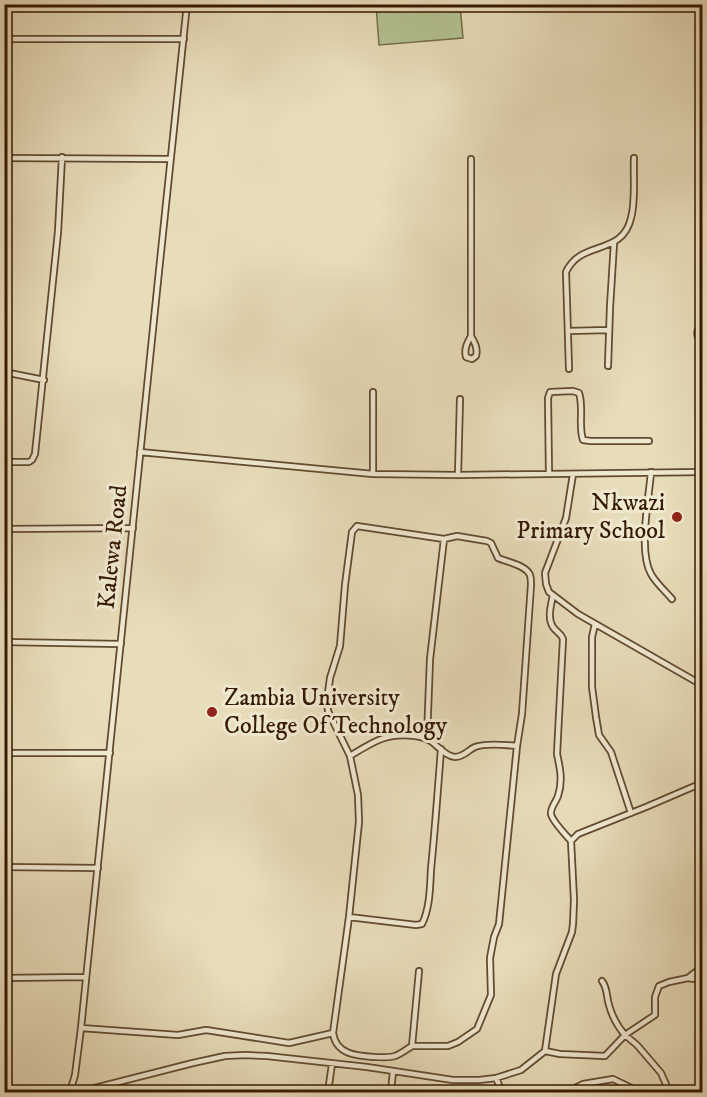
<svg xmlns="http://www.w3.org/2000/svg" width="707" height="1097" font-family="'IM FELL DW Pica',serif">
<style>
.grass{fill:#b4c291;stroke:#756e4a;stroke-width:1.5}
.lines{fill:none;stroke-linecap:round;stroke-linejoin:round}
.street-casing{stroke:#624a30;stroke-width:8}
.street{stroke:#f0e9d2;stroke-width:4.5}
.poi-dot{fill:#8f2418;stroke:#f0e9d2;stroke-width:2}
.labels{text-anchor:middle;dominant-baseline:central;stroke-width:6;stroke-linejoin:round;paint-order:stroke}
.poi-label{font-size:24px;fill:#361902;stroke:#f0e9d2;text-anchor:end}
.street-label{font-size:24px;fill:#361902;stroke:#f0e9d2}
</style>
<rect width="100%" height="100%" fill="#e8ddba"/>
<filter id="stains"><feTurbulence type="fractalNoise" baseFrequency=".00333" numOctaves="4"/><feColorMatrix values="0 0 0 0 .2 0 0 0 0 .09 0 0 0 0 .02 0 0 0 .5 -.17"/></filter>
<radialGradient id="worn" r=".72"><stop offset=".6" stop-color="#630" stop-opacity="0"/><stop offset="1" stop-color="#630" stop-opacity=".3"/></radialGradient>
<path class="grass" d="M376,5H460L463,38L379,45Z"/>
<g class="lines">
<g class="street-casing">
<path id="street" d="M4,15L5,4
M4,39H184
M4,158L170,159
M471,159V336C475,343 478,349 476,356L472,359L466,357C464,349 467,343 471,336
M701,159L702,322C699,327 696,331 698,337L702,339
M568,331L609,330
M608,366L610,307L614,243
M569,369L566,272C581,239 622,257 631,218C636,201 633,176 634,158
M4,372L44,380
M373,392V474
M140,452L373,474L458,475L702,472
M4,462H29L32,460L35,454L58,232L62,157
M651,472C649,498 638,551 651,574C656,583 665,591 672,599
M549,474L548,398L550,392L573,391L579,393C584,408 578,425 583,440L591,441H649
M573,474L566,518L545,573L546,584L549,592L578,614L702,685
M458,475L460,399
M4,529L133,528
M553,595C551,605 547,618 553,627C557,633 560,632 563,639L557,754C560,768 563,781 558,796C556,802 550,808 551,814C552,821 566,835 571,841
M595,624L592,637V687L596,717L599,735L611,752L631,813
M4,642L121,644
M427,738L430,659L444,539
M4,753H110
M4,867L98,868
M349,917L416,925L422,924C430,908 430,887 431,869C435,829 438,789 441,749
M4,978L86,977
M688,978L702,967
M602,981C608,989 606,996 609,1005C612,1016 618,1027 625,1035L655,1015V997L659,986L669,982L688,978L702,980
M81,1028L178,1035L206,1030L289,1043L333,1033L349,917L359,822L358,795L350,756L328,711L327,701L330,678L340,646L345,585L352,532L357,526L444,539L457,536L487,541L491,543L498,558C507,562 526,565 530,575C531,578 531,582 531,585L522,714L517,746C507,745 485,743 475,747C468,750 464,757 455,757C445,756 439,747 432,742C426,738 422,737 415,736C387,732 373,742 350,756
M333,1033C336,1055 358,1056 375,1057C382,1057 389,1058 395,1056C401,1054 407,1049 412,1046L419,971
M412,1046H448L458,1042L477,1029L491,995L490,958L494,937L499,924L517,746
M545,1051L560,1054L605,1056L625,1035L637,1045L661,1073L668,1089L676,1092
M496,1078L502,1092
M70,1092L75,1075L81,1028L157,290L187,4
M79,1092L193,1063L225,1056L245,1055L267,1056L367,1067L453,1080H479L496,1078L521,1070L545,1051L556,974L572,932L573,924L574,900L571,841L578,834L646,807L702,783
M328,1092L332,1064
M391,1092L393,1071
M566,1092L583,1084L613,1079L640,1092"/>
</g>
<use href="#street" class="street"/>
</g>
<g class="poi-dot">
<circle cx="677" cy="517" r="6"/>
<circle cx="212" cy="712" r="6"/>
</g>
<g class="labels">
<g class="poi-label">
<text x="665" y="503">Nkwazi<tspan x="665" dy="28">Primary School</tspan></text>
<text x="224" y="698" text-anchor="start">Zambia University<tspan x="224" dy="28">College Of Technology</tspan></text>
</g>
<g class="street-label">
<text transform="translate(113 547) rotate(-84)">Kalewa Road</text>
</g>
</g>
<rect width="707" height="1097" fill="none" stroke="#e8ddba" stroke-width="24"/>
<rect x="6" y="6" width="695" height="1085" fill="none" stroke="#361902" stroke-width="3"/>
<rect x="12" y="12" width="683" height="1073" fill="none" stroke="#361902" stroke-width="1.5"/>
<rect width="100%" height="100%" filter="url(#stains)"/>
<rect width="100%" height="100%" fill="url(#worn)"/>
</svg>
